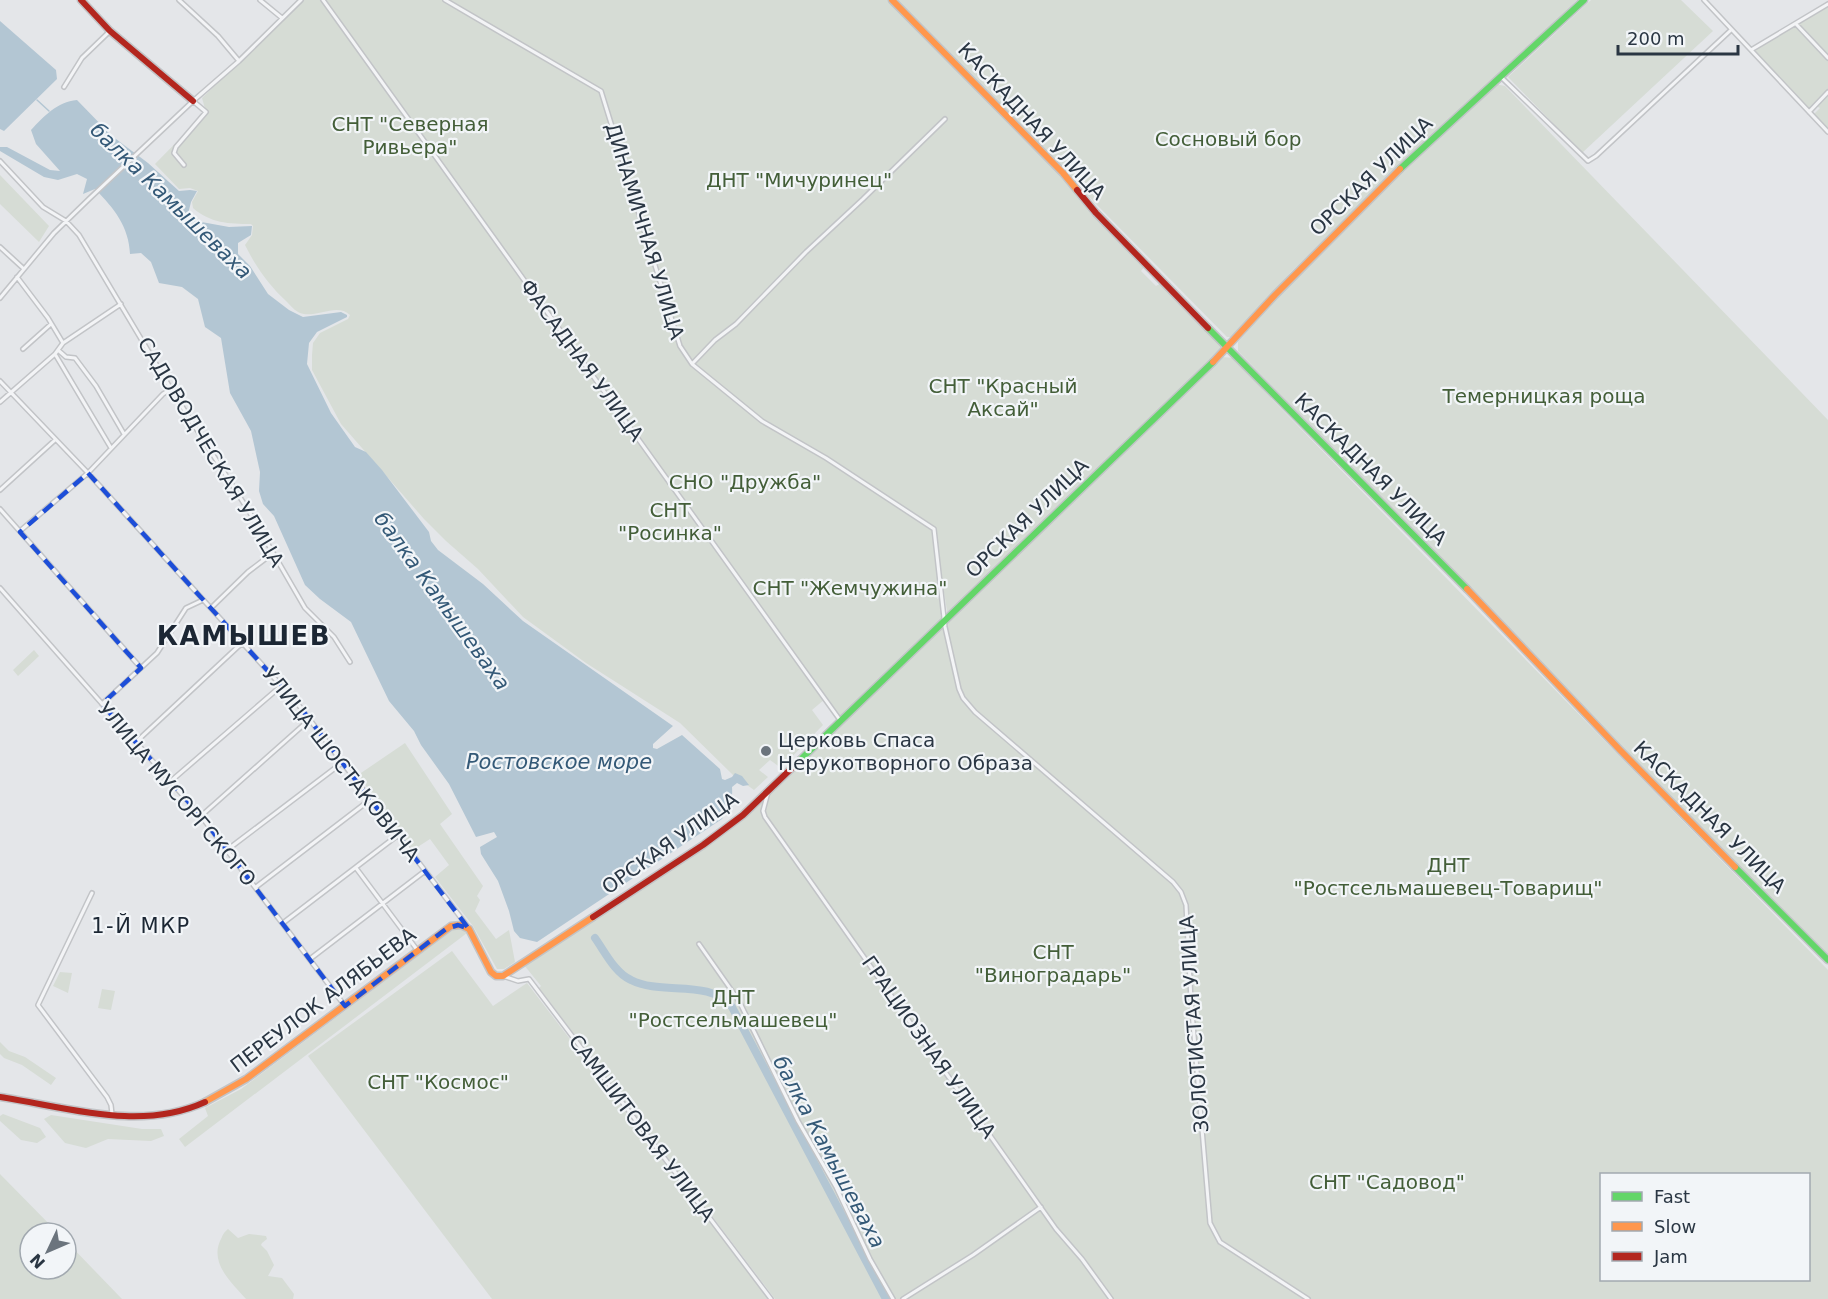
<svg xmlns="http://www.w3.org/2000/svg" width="1828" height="1299" font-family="'DejaVu Sans',sans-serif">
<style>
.green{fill:#d6dcd5;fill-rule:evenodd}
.water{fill:#b3c6d3}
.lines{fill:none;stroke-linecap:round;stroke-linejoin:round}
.stream{stroke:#b3c6d3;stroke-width:1.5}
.river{stroke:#b3c6d3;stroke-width:8}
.street-casing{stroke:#c2c4c7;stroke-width:6}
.fast-casing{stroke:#c2c4c7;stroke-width:9}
.slow-casing{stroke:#c2c4c7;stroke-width:9}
.jam-casing{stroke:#c2c4c7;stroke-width:9}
.street{stroke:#f3f4f6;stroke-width:3}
.fast{stroke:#63d668;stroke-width:6}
.slow{stroke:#ff974d;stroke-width:6}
.jam{stroke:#b3261e;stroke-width:6}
.marked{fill:none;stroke:#1d4ed8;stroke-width:4.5;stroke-dasharray:12 8;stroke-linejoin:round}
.poi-dot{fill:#6b747d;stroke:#f2f5f8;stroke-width:2}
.labels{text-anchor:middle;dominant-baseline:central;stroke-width:4.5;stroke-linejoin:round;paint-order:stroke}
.street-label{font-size:20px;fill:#2a3643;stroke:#f2f5f8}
.park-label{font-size:20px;fill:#435e38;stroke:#f2f5f8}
.poi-label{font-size:20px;fill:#2a3643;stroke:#f2f5f8;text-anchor:start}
.water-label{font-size:21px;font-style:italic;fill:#345977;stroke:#f2f5f8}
.neighbourhood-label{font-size:21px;letter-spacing:1.5px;fill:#1c2734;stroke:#f2f5f8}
.district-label{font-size:26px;font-weight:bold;letter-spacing:1.5px;fill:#1c2734;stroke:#f2f5f8}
</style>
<rect width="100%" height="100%" fill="#e4e6e9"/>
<path class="green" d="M303,0H891L1147,264L1141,271L1156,286L1163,282L1223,344L1220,351L1015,552L1221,357L1235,358L1264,391L1828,970V1299H775L546,997L539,988L541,986L524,965L732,827L948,617L943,586L936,587L937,599L941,597L943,613L940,615L943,618L839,718L825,699L812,710L823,725L781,768L770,760L759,770L768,777L754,790L733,775L680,723L586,663L523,617L478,569L446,541L424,519L341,424L312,370V355L313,343L320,333L348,319L350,315C337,302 315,319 300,313C295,311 290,305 286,301C268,284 256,267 245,245L252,235L253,226L251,224C229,224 210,223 193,208L192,202L198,191L190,188L179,189L155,164L206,112L202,98ZM1602,1174H1808V1280H1602Z
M895,0H1577L1291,272L1234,337H1227Z
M1591,0H1681L1713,31L1582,153L1508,77Z
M1828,3V131L1813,115L1820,108L1816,106L1810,111L1754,51Z
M1495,84L1505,86L1828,420V960L1238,351V342C1316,248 1408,168 1495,84Z
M0,175L49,226L39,242L0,204Z
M34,650L39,656L18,676L13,670Z
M405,743L452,814L440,824L483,886L477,896L480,900L475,911L496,939L509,930L515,962L504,969H497L473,926L435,877L449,865L430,839L413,850L358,775Z
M455,928L463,929L467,933L185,1147L179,1139L208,1116L205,1108L241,1089Z
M452,951L493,1006L527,983L769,1299H492L308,1056Z
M60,972L72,973L68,993L53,986Z
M102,989L115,991L111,1010L98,1008Z
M0,1042L9,1051L25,1057L56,1078L51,1085L22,1065L4,1058L0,1054Z
M3,1114L40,1128L46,1137L37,1143L21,1140L0,1121V1116Z
M51,1115L142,1129H161L164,1136L151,1141L108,1139L86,1148L65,1143L44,1119Z
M0,1174L58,1233H30V1269H66V1241L122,1299H0Z
M228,1229L238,1238L249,1234L266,1236L267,1239L262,1243L261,1245L267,1251L274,1265L268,1276L282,1278L294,1294L293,1299H246C232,1283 210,1264 220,1241C223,1235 223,1233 228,1229Z"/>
<path class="water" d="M0,21L56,70L57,79L4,131L0,129Z
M77,100L112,136L148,163L179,191L190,190L197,191L191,202L188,214L196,221L229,227L252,226L251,235L238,243V254L250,266L268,294L289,310L303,317L341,312L347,315V317L317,332L309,343L307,364L331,413L355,447L366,452L382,470L429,532L431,541L438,550L483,584L523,621L673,726L653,744V748L657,749L682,735L720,769L722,779L725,780L732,777L735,773L742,776L749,785L743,786L737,783L732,787C733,801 730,807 722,819L537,942L520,938L514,931L509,911L498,881L481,854L480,847L497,837L494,832L476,837L449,784L421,745L414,731L389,701L351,622L320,599L305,585L274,516L263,504L259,491L260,472L251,431L230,393L221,338L205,327L198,299L182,287L159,283L151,262L141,253L130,254C129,227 114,208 95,189L83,194L87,179L77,174L58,180L44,177L0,151V147H7L50,170L60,171L36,144L31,130C44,116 57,102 77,100Z"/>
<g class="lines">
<path class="stream" d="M37,100L49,111"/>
<path class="river" d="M595,938C605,952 615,973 631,980C662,996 709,978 732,1007L886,1299"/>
<g class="street-casing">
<path id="street" d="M179,0L218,36L239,61
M260,0L282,18
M323,0L840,720
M445,0L601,91L680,346L692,364L762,421L826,458L934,529L945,627L959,689L963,698L975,712L1173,882L1181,892L1186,905L1191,1000L1210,1223L1220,1242L1308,1299
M1704,0L1828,132
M1796,24L1828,58
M1751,50L1828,4
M1500,76L1588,161L1596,156L1731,30
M64,87L82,58L110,31
M1809,112L1828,92
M0,161L43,207L66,221L79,235L171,389L250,513L305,608L334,637L350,662
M184,165L174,153L176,147L206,112L193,101
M0,247L24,269
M17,277L48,318L63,343
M0,298L54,233L90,198L193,101L239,61L301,0
M23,349L51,324
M58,350L66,357L75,358L96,386L124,434
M55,354L111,448
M692,364L715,340L736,324L806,252L863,199L945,119
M0,381L88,473L297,703L468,927
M0,402L55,354L63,343L121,304
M0,490L55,440
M0,509L141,668
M20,531L88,473L163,394L171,389
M0,588L201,816L345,1006
M211,608L248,572L273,553
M102,704L157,653L186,608L203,600
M136,742L242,643
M171,781L281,686
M768,792L763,811L765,817L1056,1229L1082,1259L1111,1299
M201,816L309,720
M227,850L343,762
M356,868L418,951
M256,887L371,799
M92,893L38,1005L107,1097L111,1105L112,1114
M283,923L398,835
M699,944L739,1001L798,1121L836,1187L870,1259L893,1299
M310,959L425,871
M503,976L518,981L529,979L771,1299
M903,1299L973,1255L1041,1207"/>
</g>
<g class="fast-casing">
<path id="fast" d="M1400,169L1584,0
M1208,328L1467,589
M796,764L1213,362
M1735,867L1828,960"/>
</g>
<g class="slow-casing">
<path id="slow" d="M892,0L1063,173L1077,190
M1213,362L1275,295L1400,169
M1467,589L1620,750L1735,867
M205,1102L246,1079L451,926L461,925L469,929L491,972L496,976H503L593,917"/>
</g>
<g class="jam-casing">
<path id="jam" d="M81,0L110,31L193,101
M1077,190L1096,213L1208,328
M593,917L703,845L743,815L796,764
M0,1097C67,1107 140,1132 205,1102"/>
</g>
<use href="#street" class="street"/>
<use href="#fast" class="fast"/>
<use href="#slow" class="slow"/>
<use href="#jam" class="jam"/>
</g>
<path class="marked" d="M88,473L297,703L469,929L458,925L446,929L345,1006L201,816L102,704L141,668L20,532Z"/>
<circle class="poi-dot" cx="766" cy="751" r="6"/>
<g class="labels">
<g class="street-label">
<text transform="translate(1032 121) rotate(47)">КАСКАДНАЯ УЛИЦА</text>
<text transform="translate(1371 176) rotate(-44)">ОРСКАЯ УЛИЦА</text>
<text transform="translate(645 231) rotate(73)">ДИНАМИЧНАЯ УЛИЦА</text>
<text transform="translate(582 360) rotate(54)">ФАСАДНАЯ УЛИЦА</text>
<text transform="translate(211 452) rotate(59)">САДОВОДЧЕСКАЯ УЛИЦА</text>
<text transform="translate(1371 469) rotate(45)">КАСКАДНАЯ УЛИЦА</text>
<text transform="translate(1027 518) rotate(-44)">ОРСКАЯ УЛИЦА</text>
<text transform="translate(341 764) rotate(52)">УЛИЦА ШОСТАКОВИЧА</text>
<text transform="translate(177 794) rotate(50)">УЛИЦА МУСОРГСКОГО</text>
<text transform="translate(1710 817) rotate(45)">КАСКАДНАЯ УЛИЦА</text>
<text transform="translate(670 843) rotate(-35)">ОРСКАЯ УЛИЦА</text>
<text transform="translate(323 1000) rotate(-37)">ПЕРЕУЛОК АЛЯБЬЕВА</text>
<text transform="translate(1194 1024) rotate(-94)">ЗОЛОТИСТАЯ УЛИЦА</text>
<text transform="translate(929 1047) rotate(55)">ГРАЦИОЗНАЯ УЛИЦА</text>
<text transform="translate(642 1128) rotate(53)">САМШИТОВАЯ УЛИЦА</text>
</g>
<g class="park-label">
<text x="410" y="124">СНТ "Северная<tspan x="410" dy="23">Ривьера"</tspan></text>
<text x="1228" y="139">Сосновый бор</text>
<text x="799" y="180">ДНТ "Мичуринец"</text>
<text x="1003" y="386">СНТ "Красный<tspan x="1003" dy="23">Аксай"</tspan></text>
<text x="1544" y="396">Темерницкая роща</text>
<text x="745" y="482">СНО "Дружба"</text>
<text x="670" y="510">СНТ<tspan x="670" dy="23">"Росинка"</tspan></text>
<text x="850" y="588">СНТ "Жемчужина"</text>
<text x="1448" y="865">ДНТ<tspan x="1448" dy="23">"Ростсельмашевец-Товарищ"</tspan></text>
<text x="1053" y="952">СНТ<tspan x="1053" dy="23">"Виноградарь"</tspan></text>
<text x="733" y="997">ДНТ<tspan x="733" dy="23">"Ростсельмашевец"</tspan></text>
<text x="438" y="1082">СНТ "Космос"</text>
<text x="1387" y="1182">СНТ "Садовод"</text>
</g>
<g class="poi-label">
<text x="778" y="740">Церковь Спаса<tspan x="778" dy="23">Нерукотворного Образа</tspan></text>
</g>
<g class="water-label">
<text transform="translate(171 201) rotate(44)">балка Камышеваха</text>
<text transform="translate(442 601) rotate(54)">балка Камышеваха</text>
<text x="559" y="762">Ростовское море</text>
<text transform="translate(829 1152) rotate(62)">балка Камышеваха</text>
</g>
<g class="neighbourhood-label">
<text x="141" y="926">1-Й МКР</text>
</g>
<g class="district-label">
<text x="244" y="636">КАМЫШЕВ</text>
</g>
</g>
<rect x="1600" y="1173" width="210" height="108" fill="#f2f5f8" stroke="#a2a9b0" stroke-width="1.5"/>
<rect x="1612" y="1192" width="30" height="9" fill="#63d668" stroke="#a2a9b0" stroke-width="1.5"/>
<text x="1654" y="1203" font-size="18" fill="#2a3643">Fast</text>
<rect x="1612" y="1222" width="30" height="9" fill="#ff974d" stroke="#a2a9b0" stroke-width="1.5"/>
<text x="1654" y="1233" font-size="18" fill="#2a3643">Slow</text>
<rect x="1612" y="1252" width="30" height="9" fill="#b3261e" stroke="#a2a9b0" stroke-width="1.5"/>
<text x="1654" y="1263" font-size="18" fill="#2a3643">Jam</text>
<g transform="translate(48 1251) rotate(226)"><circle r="28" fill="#f2f5f8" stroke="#a2a9b0" stroke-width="1.5"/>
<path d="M0-4.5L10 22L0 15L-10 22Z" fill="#6b747d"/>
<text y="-9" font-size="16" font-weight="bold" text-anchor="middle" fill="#2a3643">N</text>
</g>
<path d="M1618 45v9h120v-9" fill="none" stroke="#2a3643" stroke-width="3"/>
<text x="1627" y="45" font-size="18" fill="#2a3643" stroke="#f2f5f8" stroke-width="4.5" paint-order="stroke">200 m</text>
</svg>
